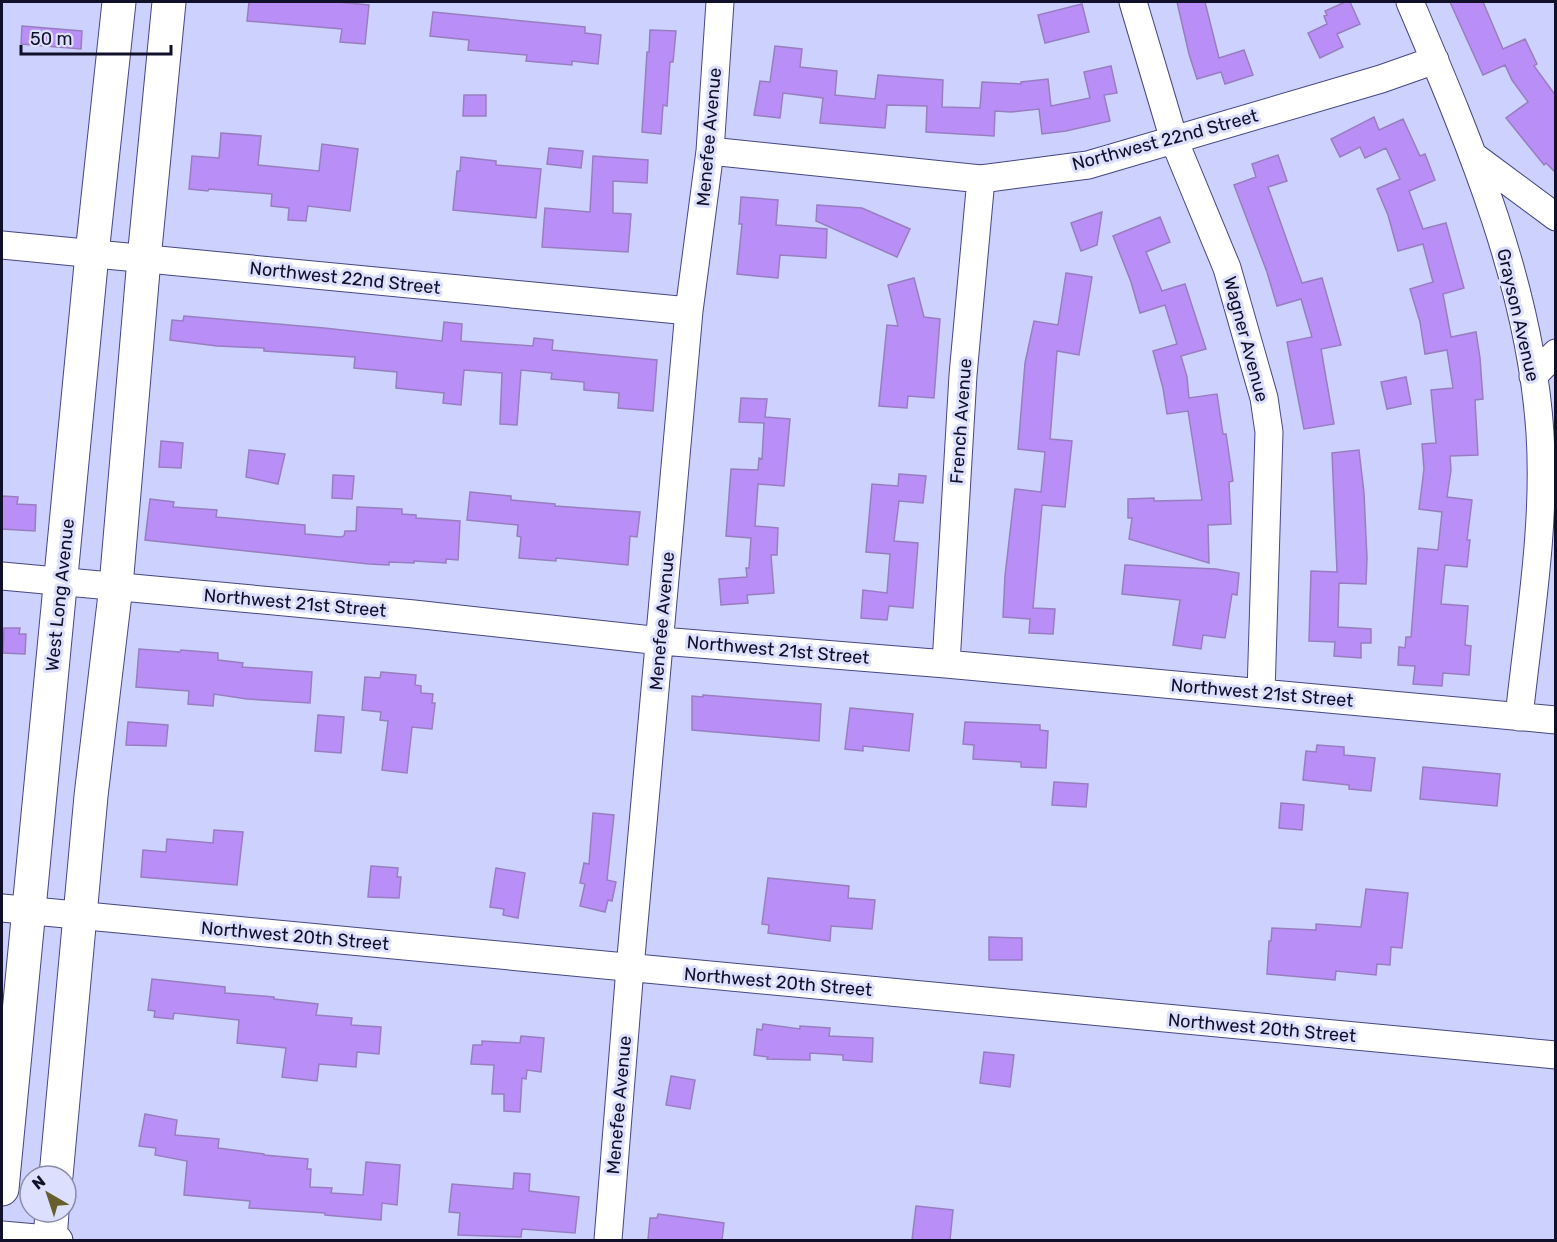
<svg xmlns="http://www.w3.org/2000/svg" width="1557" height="1242" font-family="Rubik,sans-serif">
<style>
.building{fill:#b98ff7;stroke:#987ec1;stroke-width:1.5}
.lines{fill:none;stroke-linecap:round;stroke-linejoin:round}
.minor-casing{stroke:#464684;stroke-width:29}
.major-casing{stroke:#464684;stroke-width:35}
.minor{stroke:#fff;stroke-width:27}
.major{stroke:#fff;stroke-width:33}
.labels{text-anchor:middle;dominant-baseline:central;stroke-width:6;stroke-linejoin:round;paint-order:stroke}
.street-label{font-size:18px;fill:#11102a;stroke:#dcdffd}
</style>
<rect width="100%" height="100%" fill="#cdd1fd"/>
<path class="building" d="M249,2H337L369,5L365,44L340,42L342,29L247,21Z
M1177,2H1205L1219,58L1244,50L1253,75L1225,84L1221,72L1197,79L1189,54Z
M1345,2H1350L1360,24L1337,34L1343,47L1320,58L1308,33L1327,24L1324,16L1327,15L1325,11Z
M1450,2H1483L1503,49L1525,39L1537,64L1534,66L1556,96V173L1546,163L1544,165L1506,118L1528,102L1512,80L1505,65L1483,75Z
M1082,4L1089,32L1045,43L1038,15Z
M433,12L585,27V33L601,35L598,64L572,61V65L526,61L527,55L468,50L469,40L430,36Z
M22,26L82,31L81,49L21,44Z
M650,30L676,31L673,62H670L667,106L663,105L661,134L642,132L647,52H649Z
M775,46L802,49L800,67L837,71L835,95L875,99L878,75L943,80L942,107L980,108L982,82L1021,84V82L1048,79L1051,106L1090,98L1084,72L1111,66L1117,93L1104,95L1110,121L1066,131L1042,134L1039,109L1011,112L995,111L994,136L926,132L927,106L887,105L885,128L820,123L823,98L783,93L780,118L754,115L760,81L770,82Z
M464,95H486V116H463Z
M1374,117L1379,130L1403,119L1420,156L1425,154L1435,180L1409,191L1423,229L1446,223L1464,288L1443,294L1451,337L1476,332L1480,358L1483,399L1475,400L1478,455L1450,456L1451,470L1447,497L1472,500L1467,540H1470L1467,567L1445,565L1441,604L1468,606L1465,645L1471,646L1469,675L1443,673L1442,686L1413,684L1415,666L1398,665L1399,647L1405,648L1406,637H1411L1418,548L1438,550L1442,512L1419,509L1424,469L1422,444L1436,443L1431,390L1453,388L1447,350L1425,354L1420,322L1410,289L1433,282L1423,244L1398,251L1388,215L1377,189L1400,179L1386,148L1365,158L1360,147L1340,157L1331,139Z
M221,133L261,136L258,165L319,171L322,144L358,149L350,211L308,206L306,221L288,220L289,208L271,206L272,194L209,189L208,191L189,189L192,156L219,158Z
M549,148L583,151L581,168L547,164Z
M1278,155L1287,181L1268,187L1302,283L1322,278L1341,345L1321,349L1334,424L1304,429L1287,342L1312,337L1301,299L1277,306L1267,272L1234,185L1256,177L1252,164Z
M593,156L648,160L647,183L613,181V213L631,214L628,252L542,247L545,208L590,212Z
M461,157L496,161V165L541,169L536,218L453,210L457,171H460Z
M741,197L778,200L776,225L827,229L826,258L780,255L778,278L737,274L742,224H739Z
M817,205L862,208L910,229L897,257L816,221Z
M1102,212L1097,245L1081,251L1071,223Z
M1160,217L1170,242L1146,252L1162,291L1185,284L1206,349L1181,356L1187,377L1189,398L1217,394L1223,434H1226L1233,481L1229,482L1231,524L1208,525L1209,563L1129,539L1132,518H1128V499L1154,498V501L1202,500L1188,411L1167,414L1163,388L1153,351L1177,344L1165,305L1140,313L1131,282L1113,236Z
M1066,273L1092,277L1079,355L1057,351L1050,439L1072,441L1065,507L1042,505L1033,608L1055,609L1053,634L1029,633L1030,619L1003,617L1005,576L1015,489L1041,492L1045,452L1018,449L1025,363L1034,321L1058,325Z
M914,278L924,317L940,319L934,398L908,396L907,408L879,406L887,325L898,326L888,285Z
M184,316L324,328L442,341L444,322L462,324L461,341L533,346L534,338L553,340L552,350L657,360L653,411L618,408L619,393L584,390V382L551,379L552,373L521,370L517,425L500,424L502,373L464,370L461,405L443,403L444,393L396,388L397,372L354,368L355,357L264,351V348L217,346L170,340L172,320L183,321Z
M1406,377L1411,404L1387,409L1381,382Z
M741,398L767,399L765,417L790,419L784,486L758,484L755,526L778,528L777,555H771L774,593L747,595L748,603L721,605L719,579L747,577L746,568H749L751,538L726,536L731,469L758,470L759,458L762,459L764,423L739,422Z
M161,441L183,443L181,468L159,467Z
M249,450L285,454L278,484L246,477Z
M1359,450L1364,493L1367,558L1366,584L1339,583L1338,627L1371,629V643H1361V658L1334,656L1335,642L1309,641L1311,571L1337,572L1332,453Z
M899,474L926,476L923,503L899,501L894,541L918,543L913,608L889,606L887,620L861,618L863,590L887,593L890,554L866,552L872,484L898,486Z
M333,475L354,476L352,499L332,498Z
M470,492L511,496V500L555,504V506L640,512L637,537L630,536L628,565L556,558V561L519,558L521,537L517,536L518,525L467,520Z
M2,496L18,497L17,504L36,505L35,531L2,529Z
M150,499L174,502L173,507L217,510L216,517L305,525V534L340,537L344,536L345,531H356L357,507L402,509V514L416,515V518L460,521L458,560L446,559V563L414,561V563L389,562V565L369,564L145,540Z
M1125,565L1216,569L1239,573L1237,595L1232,594L1225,638L1203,635L1201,649L1173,645L1180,600L1122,594Z
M4,628H20L19,634H26L25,654L3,653Z
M139,649L180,652L181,650L218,653V660L243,663L242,667L312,672L310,703L247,699L214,694L213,706L188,704L189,691L136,687Z
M381,672L416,675L415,685L421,686V693L433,694L432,703H435L432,729L412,727L407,773L382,770L388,721L380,720L381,712L362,710L365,677L380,678Z
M703,695L821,704L819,741L692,730V696L703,697Z
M850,708L913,714L909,751L863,746V751L845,749Z
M318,715L344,717L341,753L315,751Z
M128,722L168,725L166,746L126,745Z
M965,722L1040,725V730L1048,731L1046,768L1021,767V762L973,759L974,745L963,744Z
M1317,745L1344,747V755L1375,758L1371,791L1349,789V785L1303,780L1306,751L1316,752Z
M1423,767L1500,774L1497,806L1420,799Z
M1054,782L1088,784L1086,807L1052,805Z
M1281,803L1304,805L1302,830L1279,828Z
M593,813L614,815L607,880L616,882L612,901L608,900L605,912L580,906L585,884L580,883L584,863L589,864Z
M214,830L243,832L237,885L141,877L143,850L166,852L167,839L213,843Z
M371,866L398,868L397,877H401L399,898L368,897Z
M496,868L525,873L518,918L503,915L504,909L490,907Z
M768,878L849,886L848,898L875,900L872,929L831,926L830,941L768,933L769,925L762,924Z
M1366,889L1408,893L1402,948L1391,947L1390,965L1377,964L1376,975L1336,971L1335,980L1267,974L1269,941H1271L1272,928L1316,930V924L1361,927Z
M989,937L1022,938V960H989Z
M152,979L225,987V993L274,997V999L318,1004L316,1015L352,1018L351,1025L381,1027L379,1054L357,1052L356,1067L319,1064L317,1081L282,1077L286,1048L237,1043L239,1020L174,1013L173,1019L154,1017L155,1011L148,1010Z
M763,1024L800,1029V1026L830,1028L829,1036L873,1038L872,1062L843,1060V1055L810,1053V1060L767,1059L768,1057L754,1055L757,1029L762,1030Z
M521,1036L544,1038L541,1072L527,1070L526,1079L522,1078L520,1112L504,1111V1094H492L494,1065L471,1064L473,1045H482V1041L520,1043Z
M984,1052L1014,1055L1010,1087L980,1083Z
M671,1076L695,1080L690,1109L666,1105Z
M145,1114L177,1120L175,1135L219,1139L218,1148L264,1154V1155L308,1159L307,1169H311L310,1187L332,1188L331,1193L363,1195L366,1162L400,1165L397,1205L382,1203L381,1220L325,1215V1213L249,1208L250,1201L184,1195L187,1161L155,1155L156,1148L139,1146Z
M514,1173L530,1174L529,1191L579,1197L575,1233L522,1229L521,1237L458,1235L460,1213L449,1212L452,1184L513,1189Z
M916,1206L953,1210L950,1240H912Z
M658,1214L724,1223L722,1240H648L650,1218H657Z"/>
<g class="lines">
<g class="minor-casing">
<path id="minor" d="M1133,2L1174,140L1227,268L1264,398L1269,432L1261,693
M1410,2C1468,139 1530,282 1540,433C1546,527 1529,623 1519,717
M710,151L981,179L1088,165L1381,79L1435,60
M1475,157L1556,217
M2,245L689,311
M1533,376L1556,353
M2,576L414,614L661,641L946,664L1556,720
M946,664L963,375L981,179
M2,908L1556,1055
M2,1235L59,1240
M608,1240L630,968L689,311L710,151L720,2"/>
</g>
<g class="major-casing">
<path id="major" d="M56,1176L91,796L116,586L144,259L169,2
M2,1189L92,254L119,2
M50,1240L52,1212"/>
</g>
<use href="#minor" class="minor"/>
<use href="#major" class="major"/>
</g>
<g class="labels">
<g class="street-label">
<text transform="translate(709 137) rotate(-85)">Menefee Avenue</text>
<text transform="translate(1165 140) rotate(-15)">Northwest 22nd Street</text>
<text transform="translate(345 278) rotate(6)">Northwest 22nd Street</text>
<text transform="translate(1518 315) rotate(77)">Grayson Avenue</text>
<text transform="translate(1246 339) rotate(75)">Wagner Avenue</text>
<text transform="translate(961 421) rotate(-86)">French Avenue</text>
<text transform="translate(60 595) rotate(-84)">West Long Avenue</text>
<text transform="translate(295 603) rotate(5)">Northwest 21st Street</text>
<text transform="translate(662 621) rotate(-85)">Menefee Avenue</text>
<text transform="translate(778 650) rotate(5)">Northwest 21st Street</text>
<text transform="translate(1262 693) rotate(5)">Northwest 21st Street</text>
<text transform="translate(295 936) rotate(5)">Northwest 20th Street</text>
<text transform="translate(778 982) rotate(5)">Northwest 20th Street</text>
<text transform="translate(1262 1028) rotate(5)">Northwest 20th Street</text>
<text transform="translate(619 1105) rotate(-85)">Menefee Avenue</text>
</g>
</g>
<rect width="1557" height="1242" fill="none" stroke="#11102a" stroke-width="6"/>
<g transform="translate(48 1194) rotate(321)"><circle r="28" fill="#dcdffd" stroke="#8b8ca9" stroke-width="1.5"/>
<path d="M0-4.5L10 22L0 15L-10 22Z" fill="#665e2b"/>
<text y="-9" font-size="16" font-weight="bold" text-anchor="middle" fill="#11102a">N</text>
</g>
<path d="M21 45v9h150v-9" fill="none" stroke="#11102a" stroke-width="3"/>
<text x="30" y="45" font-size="18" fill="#11102a" stroke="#dcdffd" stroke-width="4.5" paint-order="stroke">50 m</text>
</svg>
